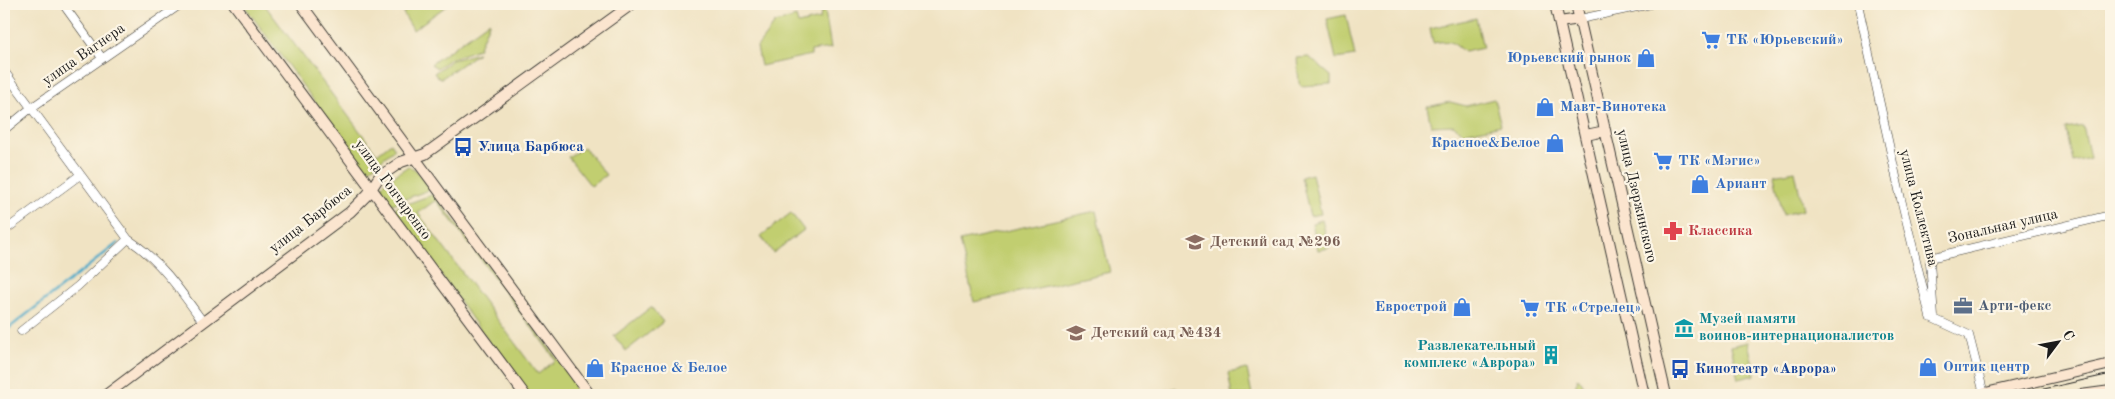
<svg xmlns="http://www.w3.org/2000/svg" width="2115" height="399" font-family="'Old Standard TT',serif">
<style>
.green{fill:#c1ce70;stroke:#6e7546}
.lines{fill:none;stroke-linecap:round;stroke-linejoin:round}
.stream{stroke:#4aaac9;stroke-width:2.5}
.street-casing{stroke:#3c3a35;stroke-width:9}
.secondary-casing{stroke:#3c3a35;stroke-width:12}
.street{stroke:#fff;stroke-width:8}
.secondary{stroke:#fbe5cf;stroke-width:10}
.tram{stroke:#1c1c1c;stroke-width:1}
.labels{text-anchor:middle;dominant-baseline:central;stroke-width:4.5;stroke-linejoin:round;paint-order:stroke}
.shop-label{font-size:15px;font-weight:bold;fill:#366cbe;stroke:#fcf5e5;text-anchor:start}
.street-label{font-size:15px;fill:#1c1c1c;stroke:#fcf5e5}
.transit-label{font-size:15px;font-weight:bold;fill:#164399;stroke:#fcf5e5;text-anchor:start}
.health-label{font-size:15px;font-weight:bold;fill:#be3a42;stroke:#fcf5e5;text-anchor:start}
.education-label{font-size:15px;font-weight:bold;fill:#785e54;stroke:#fcf5e5;text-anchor:start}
.service-label{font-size:15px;font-weight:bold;fill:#4e5e75;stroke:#fcf5e5;text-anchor:start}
.culture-label{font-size:15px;font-weight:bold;fill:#0d838f;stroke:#fcf5e5;text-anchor:start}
</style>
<rect width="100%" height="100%" fill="#fcf5e5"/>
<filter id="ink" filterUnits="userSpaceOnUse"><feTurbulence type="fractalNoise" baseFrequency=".02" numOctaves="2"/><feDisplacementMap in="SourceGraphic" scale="10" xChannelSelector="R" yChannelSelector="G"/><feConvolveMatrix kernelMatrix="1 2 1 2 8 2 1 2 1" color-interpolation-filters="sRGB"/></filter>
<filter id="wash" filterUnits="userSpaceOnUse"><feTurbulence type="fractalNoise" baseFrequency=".0096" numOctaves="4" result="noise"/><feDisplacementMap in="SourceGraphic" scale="20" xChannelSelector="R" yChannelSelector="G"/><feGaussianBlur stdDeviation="1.12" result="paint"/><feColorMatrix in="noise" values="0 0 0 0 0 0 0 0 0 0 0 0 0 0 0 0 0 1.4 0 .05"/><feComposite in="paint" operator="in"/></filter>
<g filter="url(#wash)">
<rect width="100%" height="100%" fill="#f0e3c3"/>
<path class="green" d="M243,4H264L377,154L391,143L395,149L366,172Z
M415,4H449L413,30L403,13Z
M1213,4H1248L1214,10Z
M825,11L831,48L811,51V55L761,66L757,47L775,23L796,17L798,24L820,19L821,12Z
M1346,15L1355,56L1336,59L1327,19Z
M1476,18L1483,48L1464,52C1451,41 1450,40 1433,43L1430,28Z
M490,21L478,49L450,59L437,68L431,64Z
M478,53L442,78L437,77L434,73L452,60Z
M1309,57L1331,76V84L1301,86L1299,83L1297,58Z
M1494,99L1501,125L1464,133L1453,125L1431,126L1427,107L1450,102L1466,106Z
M2083,126L2090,158L2073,162L2066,129Z
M584,147L606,175L591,186L568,157Z
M408,166L416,170L431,189L390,205L382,193V185Z
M1795,171L1803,210L1783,215L1774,175Z
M1312,174L1321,214L1310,216L1301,177Z
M434,194L471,243L470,245L436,200L418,213L538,374L556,360L476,253L478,251L584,395H527L393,209Z
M1096,211L1110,272L974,302L960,241Z
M791,213L804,230L773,253L761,236Z
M1322,220L1329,248L1318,250L1312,223Z
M651,307L663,322L626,351L614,336Z
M1748,342L1755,375L1738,379L1731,346Z
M1247,369L1252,395H1232L1228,373Z
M1578,378L1582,382L1586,395H1573Z
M1176,388L1177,395H1157L1156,393Z"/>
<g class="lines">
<path class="stream" d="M4,332L118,243"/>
</g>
</g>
<g filter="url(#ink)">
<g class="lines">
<g class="street-casing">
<path id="street" d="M63,4L102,58
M1858,4L1901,199L1930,317L1969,335L1984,394
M1580,19L1651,4
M4,71L128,239C160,260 181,291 203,322
M4,130L31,108L181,4
M4,231L80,175
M1934,317L1930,262L1934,257L2111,215
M21,331L78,286L128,239"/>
</g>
<g class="secondary-casing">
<path id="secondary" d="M234,4L525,395
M301,4L590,395
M1555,4L1644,395
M1576,4L1666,395
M1559,22L1580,19
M1586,135L1605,131
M106,395L350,212L368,194L379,177L401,162L425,154L632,4
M1977,395L2111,364
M2081,395L2111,391"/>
</g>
<use href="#street" class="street"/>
<use href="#secondary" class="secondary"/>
<path class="tram" d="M2017,395L2111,374"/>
</g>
</g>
<defs>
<g id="supermarket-bare" transform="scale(1.5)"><path d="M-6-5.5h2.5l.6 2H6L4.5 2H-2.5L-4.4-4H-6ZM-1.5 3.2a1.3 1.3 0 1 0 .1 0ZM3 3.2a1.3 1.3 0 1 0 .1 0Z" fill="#3f7fe0" stroke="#fcf5e5" stroke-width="2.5" paint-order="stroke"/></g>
<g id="shop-bare" transform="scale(1.5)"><path d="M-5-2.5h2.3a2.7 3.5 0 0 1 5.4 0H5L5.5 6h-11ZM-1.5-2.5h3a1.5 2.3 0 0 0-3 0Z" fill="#3f7fe0" stroke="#fcf5e5" stroke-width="2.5" paint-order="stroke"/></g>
<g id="bus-bare" transform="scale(1.5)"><path d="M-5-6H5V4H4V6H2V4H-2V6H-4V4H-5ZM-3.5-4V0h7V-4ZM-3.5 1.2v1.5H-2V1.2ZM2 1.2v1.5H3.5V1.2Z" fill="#1a4fb4" stroke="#fcf5e5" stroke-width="2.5" paint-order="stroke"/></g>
<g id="pharmacy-bare" transform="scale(1.5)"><path d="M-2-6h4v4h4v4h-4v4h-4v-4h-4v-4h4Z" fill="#e0444e" stroke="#fcf5e5" stroke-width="2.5" paint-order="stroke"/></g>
<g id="school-bare" transform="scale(1.5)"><path d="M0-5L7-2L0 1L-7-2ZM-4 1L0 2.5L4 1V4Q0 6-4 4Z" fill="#8d6e63" stroke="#fcf5e5" stroke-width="2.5" paint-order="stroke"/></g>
<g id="office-bare" transform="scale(1.5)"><path d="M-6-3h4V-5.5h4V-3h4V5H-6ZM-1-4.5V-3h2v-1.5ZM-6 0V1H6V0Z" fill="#5c6f8a" stroke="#fcf5e5" stroke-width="2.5" paint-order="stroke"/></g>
<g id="museum-bare" transform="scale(1.5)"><path d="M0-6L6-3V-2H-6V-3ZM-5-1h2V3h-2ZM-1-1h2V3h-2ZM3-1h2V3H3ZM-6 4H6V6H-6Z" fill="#0f9aa8" stroke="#fcf5e5" stroke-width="2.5" paint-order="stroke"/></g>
<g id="building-bare" transform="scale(1.5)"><path d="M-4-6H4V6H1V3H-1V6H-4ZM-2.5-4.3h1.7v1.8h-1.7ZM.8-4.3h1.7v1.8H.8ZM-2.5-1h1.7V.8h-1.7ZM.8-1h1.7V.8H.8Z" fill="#0f9aa8" stroke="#fcf5e5" stroke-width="2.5" paint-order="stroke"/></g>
</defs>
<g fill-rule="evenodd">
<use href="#supermarket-bare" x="1711" y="40"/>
<use href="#shop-bare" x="1646" y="58"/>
<use href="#shop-bare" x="1545" y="107"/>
<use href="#shop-bare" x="1555" y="143"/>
<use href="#bus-bare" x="463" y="147"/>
<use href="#supermarket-bare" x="1663" y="161"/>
<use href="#shop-bare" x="1700" y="184"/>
<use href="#pharmacy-bare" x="1673" y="231"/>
<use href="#school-bare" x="1195" y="242"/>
<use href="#office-bare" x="1963" y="306"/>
<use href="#shop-bare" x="1462" y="307"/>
<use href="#supermarket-bare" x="1530" y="308"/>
<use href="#museum-bare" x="1684" y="328"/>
<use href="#school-bare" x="1076" y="333"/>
<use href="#building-bare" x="1551" y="355"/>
<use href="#shop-bare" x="1928" y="367"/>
<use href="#shop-bare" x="595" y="368"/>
<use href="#bus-bare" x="1680" y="369"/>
</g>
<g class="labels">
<g class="shop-label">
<text x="1726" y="40">ТК «Юрьевский»</text>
<text x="1631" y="58" text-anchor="end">Юрьевский рынок</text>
<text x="1560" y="107">Мавт-Винотека</text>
<text x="1540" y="143" text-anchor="end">Красное&amp;Белое</text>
<text x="1678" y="161">ТК «Мэгис»</text>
<text x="1715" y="184">Ариант</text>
<text x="1447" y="307" text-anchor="end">Еврострой</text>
<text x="1545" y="308">ТК «Стрелец»</text>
<text x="1943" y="367">Оптик центр</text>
<text x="610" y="368">Красное &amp; Белое</text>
</g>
<g class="street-label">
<text transform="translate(84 55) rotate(-35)">улица Вагнера</text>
<text transform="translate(392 190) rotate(54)">улица Гончаренко</text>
<text transform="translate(1636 196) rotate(77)">улица Дзержинского</text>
<text transform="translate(1918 208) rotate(76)">улица Коллектива</text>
<text transform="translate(311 220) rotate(-38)">улица Барбюса</text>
<text transform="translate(2003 227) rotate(-13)">Зональная улица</text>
</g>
<g class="transit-label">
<text x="478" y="147">Улица Барбюса</text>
<text x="1695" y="369">Кинотеатр «Аврора»</text>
</g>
<g class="health-label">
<text x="1688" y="231">Классика</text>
</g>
<g class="education-label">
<text x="1210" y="242">Детский сад №296</text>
<text x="1091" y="333">Детский сад №434</text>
</g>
<g class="service-label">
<text x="1978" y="306">Арти-фекс</text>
</g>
<g class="culture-label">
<text x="1699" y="319">Музей памяти<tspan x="1699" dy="17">воинов-интернационалистов</tspan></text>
<text x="1536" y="346" text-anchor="end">Развлекательный<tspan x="1536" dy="17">комплекс «Аврора»</tspan></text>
</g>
</g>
<rect width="2115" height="399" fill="none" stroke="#fcf5e5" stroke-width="20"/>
<g transform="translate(2058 342) rotate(58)" stroke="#fcf5e5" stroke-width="4" paint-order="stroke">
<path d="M0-4L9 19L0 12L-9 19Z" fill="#1c1c1c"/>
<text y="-8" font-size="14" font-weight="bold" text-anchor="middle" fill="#1c1c1c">С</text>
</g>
</svg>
